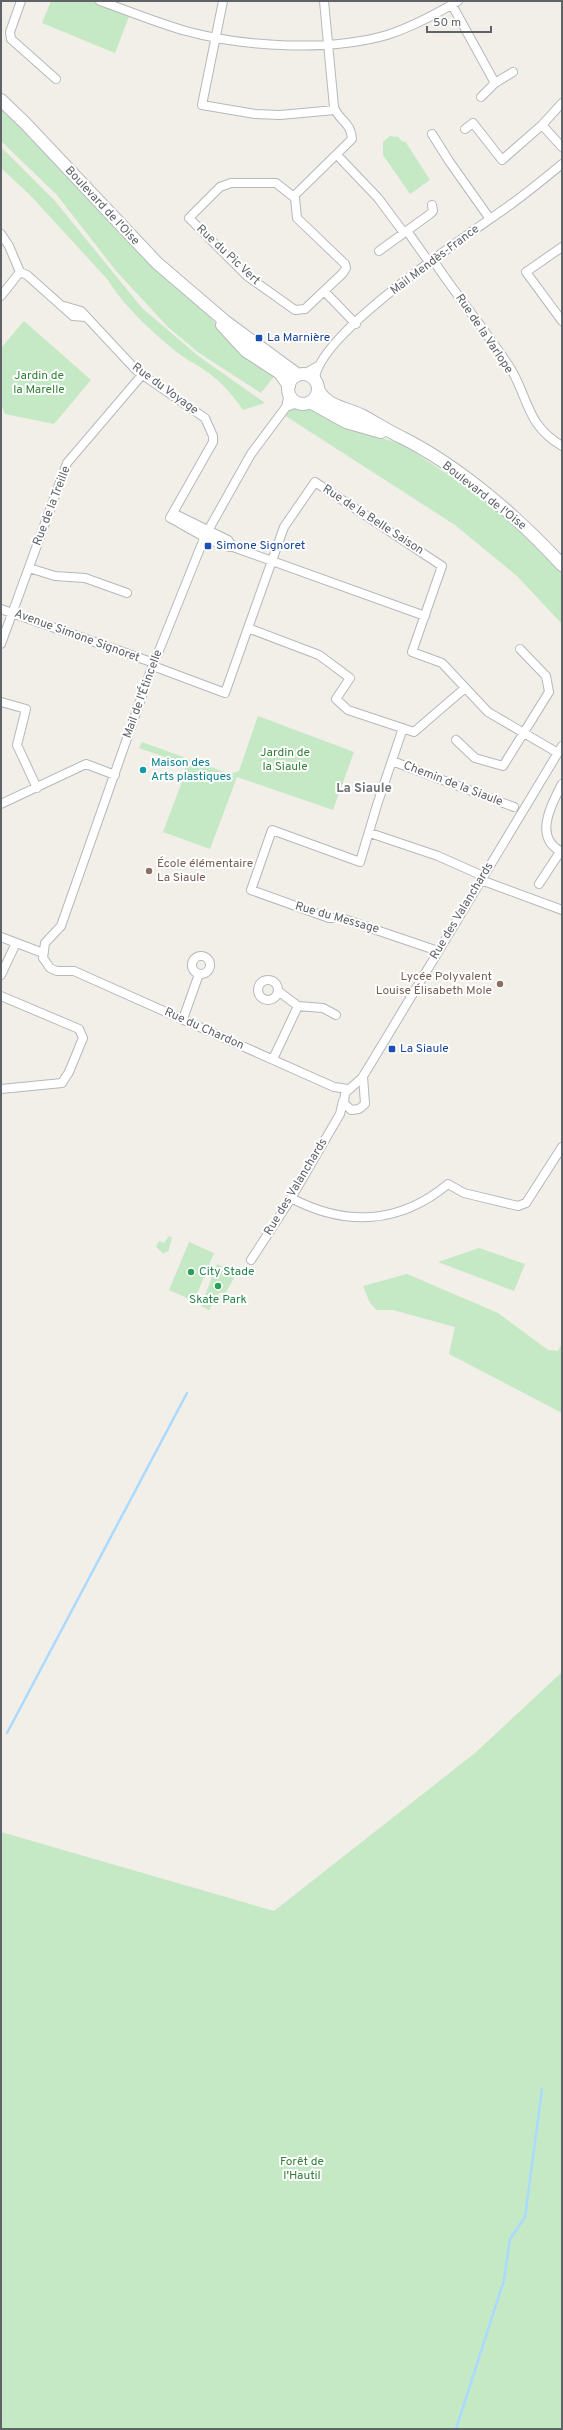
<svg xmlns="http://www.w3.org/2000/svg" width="563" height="2430" font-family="Overpass,sans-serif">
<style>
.green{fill:#c5e8c5}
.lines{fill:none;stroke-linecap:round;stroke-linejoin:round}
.stream{stroke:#aadaff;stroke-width:2.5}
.street-casing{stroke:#b5b8bc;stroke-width:10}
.secondary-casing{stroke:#b6babf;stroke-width:14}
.street{stroke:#fff;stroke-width:8}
.secondary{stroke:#fff;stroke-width:12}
.transit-dot{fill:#1a4fb4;stroke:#fff;stroke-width:1.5}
.culture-dot{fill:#0f9aa8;stroke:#fff;stroke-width:1.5}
.education-dot{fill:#8d6e63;stroke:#fff;stroke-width:1.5}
.leisure-dot{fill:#2e9e5b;stroke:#fff;stroke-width:1.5}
.labels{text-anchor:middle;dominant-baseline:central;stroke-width:4;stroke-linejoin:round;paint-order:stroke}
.street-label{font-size:12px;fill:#5f6368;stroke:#fff}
.transit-label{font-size:12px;fill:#164399;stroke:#fff;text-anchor:start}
.park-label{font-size:12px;fill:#348238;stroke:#fff}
.culture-label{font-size:12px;fill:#0d838f;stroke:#fff;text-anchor:start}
.education-label{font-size:12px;fill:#785e54;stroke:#fff;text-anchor:start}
.leisure-label{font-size:12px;fill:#27864d;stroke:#fff;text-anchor:start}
.neighbourhood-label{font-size:13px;font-weight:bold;fill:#70757a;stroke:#fff}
</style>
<rect width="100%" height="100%" fill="#f1efe8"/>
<path class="green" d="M51,1H93L130,14L115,53L42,23Z
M1,107L133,247L208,315L230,340L276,374L261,393L199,353L168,327L117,272L56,194L1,141Z
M390,136L398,137L403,142L405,141L430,180L410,194L383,155V142Z
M1,147L55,201L142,308L197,355L265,403L243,410C232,394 220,380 203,369C196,364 189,361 182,356C156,336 125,308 108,280L30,195L1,168Z
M24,321L91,380L54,424L5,414L1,404V348Z
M294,408H316L367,435L401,443L475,493L518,529L562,573V624L517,576L455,525L284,415Z
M258,716L354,752L333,810L237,777L210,849L163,832L186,771L182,763L139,748L142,742L230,774L239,771Z
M169,1236L172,1238L168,1252H165L164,1254L156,1247L159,1241L164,1243Z
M189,1242L214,1253L194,1301L169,1290Z
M479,1248L525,1264L514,1291L438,1262Z
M217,1264L232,1271L234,1278L226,1292L219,1293L209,1310L201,1306Z
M407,1274L498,1313L548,1350L558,1351L562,1343V1413L449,1354L455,1327L393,1310H377L370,1303L363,1286Z
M562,1672V2429H1V1832L274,1911L475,1753Z"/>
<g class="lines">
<path class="stream" d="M7,1733L187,1393
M456,2429L504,2280L510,2239L525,2217L542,2089"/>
<g class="street-casing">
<path id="street" d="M21,1L10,32L11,39L56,79
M100,1C129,11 157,23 186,31C244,47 329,52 387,35C412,27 436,14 458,1
M223,1L202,105L255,114L280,115L335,110
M452,5L495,83
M481,97L495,83L513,72
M542,125L562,103
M465,129L473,123L502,160L542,125L562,147
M432,134L449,161L490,219
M337,155L378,198L404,233
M231,183H276L295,198L297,218L345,264L346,268L343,273L305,309L295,310L247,276L189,218L220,187Z
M294,196L352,139C351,122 339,121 334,107L324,1
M407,231L429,262
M1,234L9,246L20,272L27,275L73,316L86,317
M562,247L526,272L562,321
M379,251L430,214L433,211L432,205
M433,260C457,296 485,330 509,366C529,397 525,424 562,446
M324,291L356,324
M1,296L20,272
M64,306L81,311L137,371L205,418L213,436V442L170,518C186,526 217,547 233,547L228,540L173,513
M304,374L318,366
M315,380C316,334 471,233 510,205C528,192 545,178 562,164
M289,394L286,407L251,454L205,536L150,673L61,926L45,943L43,958L50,968L57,971H74L334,1087L348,1089
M286,407L297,403
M233,547L425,616
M29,568L55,576L85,578L127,593
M1,609L154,663
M248,628L284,527L315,482L442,566L412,652L442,663L488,712L558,753
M1,644L67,463L142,375
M153,666L225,693L248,628L319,655L350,678L336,699L348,710L414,732L465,688
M1,702L26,709L17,745L37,788
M403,728L377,805L360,862L272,830L251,890L329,918H341L438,951
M456,740L475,758L503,766L549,692L546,676L520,649
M392,761L514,807
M562,784C551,805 533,838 562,852
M1,804L86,764L115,775
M370,833L438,856L483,876
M481,880L562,910
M539,884L560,852
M1,937L43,953
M192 965a9 9 0 1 1 18 0a9 9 0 1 1-18 0Z
M1,975L16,943
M258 990a10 10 0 1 1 20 0a10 10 0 1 1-20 0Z
M278,991L298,1006
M1,996L79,1029L83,1038L69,1072L62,1083L1,1089
M183,1019L199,974
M273,1059L298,1006L323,1008L336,1015
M363,1076L365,1104L359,1109L351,1110L344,1103L345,1093L362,1078L379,1050L562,746
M291,1198C346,1227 400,1224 448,1184L464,1193L518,1206L526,1203L562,1147
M251,1260L290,1200L340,1114L343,1101"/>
</g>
<g class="secondary-casing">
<path id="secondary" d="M1,100L25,123L157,263L226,322L298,375
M222,325L246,351L280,373L289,386
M288 389a15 15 0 1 1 30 0a15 15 0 1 1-30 0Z
M318,389C326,407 348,408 363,416C376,423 388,431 401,437C459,466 518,517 562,565
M310,402L346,422L381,432"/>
</g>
<use href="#street" class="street"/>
<use href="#secondary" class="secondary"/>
</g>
<g class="transit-dot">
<rect x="255" y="334" width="8" height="8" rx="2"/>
<rect x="204" y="542" width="8" height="8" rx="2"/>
<rect x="388" y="1045" width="8" height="8" rx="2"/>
</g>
<circle class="culture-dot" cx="143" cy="770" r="4"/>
<g class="education-dot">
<circle cx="149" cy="871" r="4"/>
<circle cx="500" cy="984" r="4"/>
</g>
<g class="leisure-dot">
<circle cx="191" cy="1272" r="4"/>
<circle cx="218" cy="1286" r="4"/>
</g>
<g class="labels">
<g class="street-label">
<text transform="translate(102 206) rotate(47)">Boulevard de l'Oise</text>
<text transform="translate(228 255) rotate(43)">Rue du Pic Vert</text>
<text transform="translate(435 260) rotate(-37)">Mail Mendès-France</text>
<text transform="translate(484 334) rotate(56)">Rue de la Varlope</text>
<text transform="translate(165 389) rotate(36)">Rue du Voyage</text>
<text transform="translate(484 496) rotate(38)">Boulevard de l'Oise</text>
<text transform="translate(52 506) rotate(-69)">Rue de la Treille</text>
<text transform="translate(373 520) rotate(33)">Rue de la Belle Saison</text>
<text transform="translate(77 636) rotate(20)">Avenue Simone Signoret</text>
<text transform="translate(143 694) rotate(-70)">Mail de l'Étincelle</text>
<text transform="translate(453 784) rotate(21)">Chemin de la Siaule</text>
<text transform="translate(462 911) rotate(-59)">Rue des Valanchards</text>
<text transform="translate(337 918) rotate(16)">Rue du Message</text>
<text transform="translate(204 1029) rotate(24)">Rue du Chardon</text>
<text transform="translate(296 1187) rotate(-59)">Rue des Valanchards</text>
</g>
<g class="transit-label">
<text x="267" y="338">La Marnière</text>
<text x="216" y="546">Simone Signoret</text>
<text x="400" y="1049">La Siaule</text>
</g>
<g class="park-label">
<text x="39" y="376">Jardin de<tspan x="39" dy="14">la Marelle</tspan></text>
<text x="285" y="753">Jardin de<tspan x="285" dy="14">la Siaule</tspan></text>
<text x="302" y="2162">Forêt de<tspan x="302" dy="14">l'Hautil</tspan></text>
</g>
<g class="culture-label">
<text x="151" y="763">Maison des<tspan x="151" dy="14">Arts plastiques</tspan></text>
</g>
<g class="education-label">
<text x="157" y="864">École élémentaire<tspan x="157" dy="14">La Siaule</tspan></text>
<text x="492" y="977" text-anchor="end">Lycée Polyvalent<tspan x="492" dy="14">Louise Élisabeth Mole</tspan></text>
</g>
<g class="leisure-label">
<text x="199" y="1272">City Stade</text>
<text x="218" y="1300" text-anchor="middle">Skate Park</text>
</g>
<g class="neighbourhood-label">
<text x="364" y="789">La Siaule</text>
</g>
</g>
<rect width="563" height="2430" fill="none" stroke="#5f6368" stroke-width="4"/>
<path d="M427 26v6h64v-6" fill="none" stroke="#5f6368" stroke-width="2"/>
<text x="433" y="26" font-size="12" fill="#5f6368" stroke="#ffffff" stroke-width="3" paint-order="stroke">50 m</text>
</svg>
